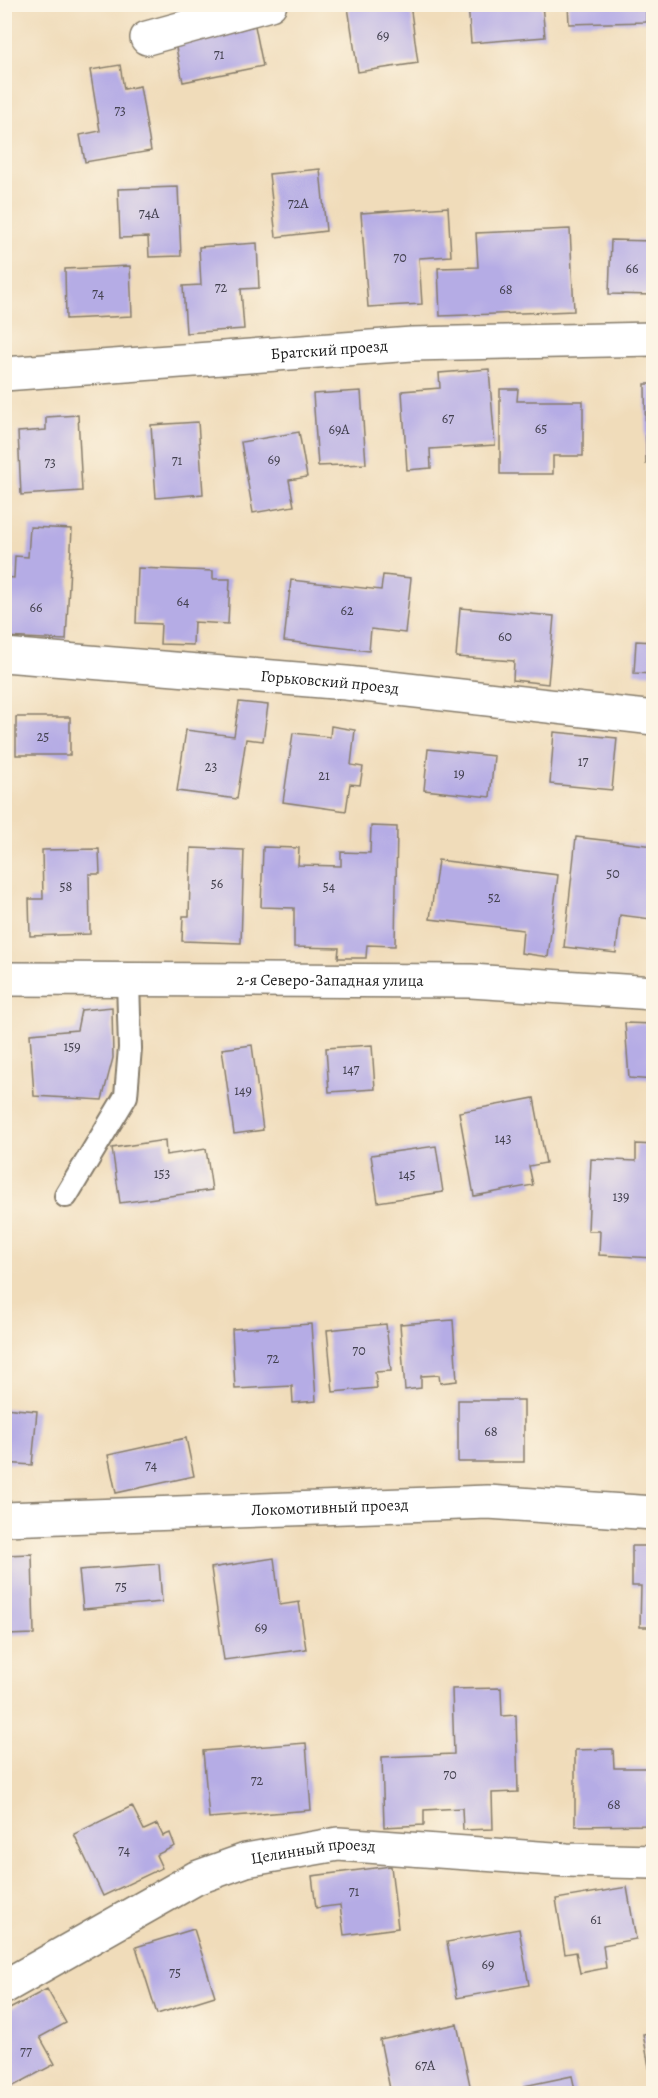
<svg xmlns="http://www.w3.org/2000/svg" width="658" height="2098" font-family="Alegreya,serif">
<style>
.building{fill:#b5ace5}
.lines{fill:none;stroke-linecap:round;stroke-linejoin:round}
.lane-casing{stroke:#867c6b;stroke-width:26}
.street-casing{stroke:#867c6b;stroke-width:36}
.lane{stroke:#fff;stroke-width:22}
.street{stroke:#fff;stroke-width:33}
.labels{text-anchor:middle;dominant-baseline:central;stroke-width:4.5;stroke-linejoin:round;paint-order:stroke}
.number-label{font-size:14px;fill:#42404e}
.street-label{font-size:16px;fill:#1c1c1c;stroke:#fcf5e5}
</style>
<rect width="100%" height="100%" fill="#fcf5e5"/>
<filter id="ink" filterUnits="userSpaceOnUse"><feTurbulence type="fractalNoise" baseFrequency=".0167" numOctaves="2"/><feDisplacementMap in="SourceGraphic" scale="12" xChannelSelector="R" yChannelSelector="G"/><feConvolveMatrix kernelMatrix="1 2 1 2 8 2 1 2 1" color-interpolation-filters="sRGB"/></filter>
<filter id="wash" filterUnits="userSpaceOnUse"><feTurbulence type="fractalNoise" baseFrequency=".008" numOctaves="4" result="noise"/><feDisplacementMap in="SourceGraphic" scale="24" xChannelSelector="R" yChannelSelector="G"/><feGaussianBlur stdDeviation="1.35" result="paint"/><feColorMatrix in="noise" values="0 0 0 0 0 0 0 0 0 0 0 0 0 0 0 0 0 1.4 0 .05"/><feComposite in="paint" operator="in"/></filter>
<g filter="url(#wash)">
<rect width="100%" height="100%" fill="#f0dcba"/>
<g id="blocks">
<path class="building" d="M361,4H410L418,63L358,72L348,7Z
M468,4H542L545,37L471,43Z
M568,4H646V22L569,24Z
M255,26L263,66L183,82L175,43Z
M120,65L124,89L140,86L151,151L85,162L80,135L100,131L90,70Z
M320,169L326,231L276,237L269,174Z
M178,187L181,256L149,257L148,237L120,238L118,189Z
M448,207L451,256L419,258L422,304L368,307L361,213Z
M570,229L574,311L440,316L438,268L478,267L476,233Z
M611,240L654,241V295L609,294Z
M257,243L259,288L241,289L244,329L186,333L183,286L201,285L199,247Z
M130,266L132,316L66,319L65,269Z
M489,369L495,445L430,449L431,468L407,470L402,391L440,388L439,373Z
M645,384H654V464H646Z
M500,389H518L517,401H583V456H553V474H500Z
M361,391L366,464L318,466L313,394Z
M78,415L82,491L21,495L18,432L46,430V417Z
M198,422L203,494L156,498L151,425Z
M299,432L307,477L289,480L294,506L253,513L241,442Z
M30,527L72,529L66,640L4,637V577L14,578L15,556L28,557Z
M138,568L213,571V579H230L228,624L194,622L193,645L160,644L161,624L136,623Z
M383,575L411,578L405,633L371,629L369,651L284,641L291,580L381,590Z
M460,608L554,616L548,684L513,680L514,661L456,657Z
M636,641L654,642V674L634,673Z
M239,702L268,705L263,741L246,739L237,799L177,791L186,730L234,736Z
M16,717H70V755H16Z
M331,726L355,730L351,765L363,767L360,785L350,784L346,811L283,802L293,733L330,737Z
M554,732L617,738L612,790L550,784Z
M428,749L494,756L490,797L424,790Z
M371,826L397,827L395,946L367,945L366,958H338L339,948L294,947V908L261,907L263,847L299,848L298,865L341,866V852L370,853Z
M576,837L654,846V901L651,919L620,915L616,953L564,947Z
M191,848L244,850L241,943L182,941L183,916H189Z
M99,849L100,874H89L90,934L30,936L29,899H43L42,850Z
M438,860L558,875L548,957L521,953L523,930L430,919Z
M112,1007L113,1058L102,1100L34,1096L30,1034L77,1030L81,1010Z
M625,1023L654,1024V1080L629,1078Z
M252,1045L263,1130L234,1134L222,1049Z
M372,1045L375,1089L329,1092L326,1048Z
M534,1098L546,1163L529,1166L533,1185L474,1196L459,1112Z
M165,1140L166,1155L206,1149L212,1190L120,1203L112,1148Z
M636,1144L654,1145V1258L599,1255L600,1231H588L591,1159L636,1161Z
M436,1146L443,1192L378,1202L371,1155Z
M453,1320L457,1381L440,1383L439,1375L421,1376V1388L405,1390L400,1324Z
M311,1324L316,1401L293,1403L292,1386L235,1389L232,1329Z
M386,1324L391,1371L375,1372L377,1388L333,1392L327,1330Z
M458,1400H524V1462H458Z
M4,1408L37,1411L32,1465L4,1463Z
M186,1438L194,1476L116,1493L108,1455Z
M632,1546H654V1627H640L641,1586H632Z
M32,1554L34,1634L6,1635L4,1555Z
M274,1558L280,1605L299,1602L306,1649L224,1660L211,1568Z
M159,1564L162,1602L83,1609L79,1570Z
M501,1688L502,1716L516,1715L518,1792L492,1793L493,1829L463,1830L462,1808L424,1810V1825L384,1827L382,1757L454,1754L452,1689Z
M306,1743L311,1810L209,1818L203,1751Z
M613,1749L614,1768H647V1783H654V1825L575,1826V1750Z
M132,1806L144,1830L157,1824L163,1836L170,1833L175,1846L156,1855L162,1868L103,1896L74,1834Z
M391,1866L398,1928L344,1935L340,1905L316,1908L312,1876Z
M627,1887L636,1939L603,1945L606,1968L580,1973L576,1952L565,1954L556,1899Z
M194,1929L215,1996L157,2014L136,1947Z
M519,1929L529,1985L457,1998L447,1942Z
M47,1989L66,2023L40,2037L55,2064L4,2091V2012Z
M457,2024L471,2090L451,2094H391L380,2040Z
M654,2032V2083H652L643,2034Z
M572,2076L576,2094H526L524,2086Z"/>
</g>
</g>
<g filter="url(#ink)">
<use href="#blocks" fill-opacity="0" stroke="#867c6b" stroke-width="1.5"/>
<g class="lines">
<g class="lane-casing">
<path id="lane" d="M66,1196L126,1096L130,1048L128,981"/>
</g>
<g class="street-casing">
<g id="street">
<path d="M147,38L270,4"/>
<path id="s1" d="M4,374L412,344L654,339"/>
<path id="s2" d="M4,655L346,683L654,718"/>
<path id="s3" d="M4,979L471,981L654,993"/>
<path id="s4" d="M4,1519L488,1502L654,1513"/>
<path id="s5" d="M4,1987L196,1878L246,1860L338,1844L567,1860L654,1862"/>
</g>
</g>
<use href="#lane" class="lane"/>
<use href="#street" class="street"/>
</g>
</g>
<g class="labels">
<g class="number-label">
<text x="383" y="35">69</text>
<text x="219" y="54">71</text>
<text x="120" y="110">73</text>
<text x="298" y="203">72А</text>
<text x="149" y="213">74А</text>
<text x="400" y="257">70</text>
<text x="632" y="268">66</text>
<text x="221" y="287">72</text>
<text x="506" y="289">68</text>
<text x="98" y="293">74</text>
<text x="448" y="418">67</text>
<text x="541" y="428">65</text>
<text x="339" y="429">69А</text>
<text x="274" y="459">69</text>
<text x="177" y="460">71</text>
<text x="50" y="462">73</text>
<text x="183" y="601">64</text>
<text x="36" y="607">66</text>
<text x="347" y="610">62</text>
<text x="505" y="636">60</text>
<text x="43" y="736">25</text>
<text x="583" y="761">17</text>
<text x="211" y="766">23</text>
<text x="459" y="773">19</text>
<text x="324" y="775">21</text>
<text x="613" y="873">50</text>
<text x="217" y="883">56</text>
<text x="66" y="886">58</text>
<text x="329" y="886">54</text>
<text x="494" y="897">52</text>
<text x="72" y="1046">159</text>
<text x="351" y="1069">147</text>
<text x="243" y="1090">149</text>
<text x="503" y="1138">143</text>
<text x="162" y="1173">153</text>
<text x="407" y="1174">145</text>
<text x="621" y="1196">139</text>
<text x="359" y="1350">70</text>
<text x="273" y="1358">72</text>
<text x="491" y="1431">68</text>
<text x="151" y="1465">74</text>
<text x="121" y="1586">75</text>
<text x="261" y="1627">69</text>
<text x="450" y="1774">70</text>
<text x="257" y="1780">72</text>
<text x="614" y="1804">68</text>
<text x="124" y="1850">74</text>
<text x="354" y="1891">71</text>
<text x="596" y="1919">61</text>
<text x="488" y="1964">69</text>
<text x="175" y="1972">75</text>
<text x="26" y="2051">77</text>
<text x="425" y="2065">67А</text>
</g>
<g class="street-label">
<text stroke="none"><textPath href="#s1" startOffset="326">Братский проезд</textPath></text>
<text stroke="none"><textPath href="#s2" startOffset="327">Горьковский проезд</textPath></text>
<text stroke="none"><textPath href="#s3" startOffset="326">2-я Северо-Западная улица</textPath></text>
<text stroke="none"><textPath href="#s4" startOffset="326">Локомотивный проезд</textPath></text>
<text stroke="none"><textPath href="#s5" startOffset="342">Целинный проезд</textPath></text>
</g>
</g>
<rect width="658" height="2098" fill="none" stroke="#fcf5e5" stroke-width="24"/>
</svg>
